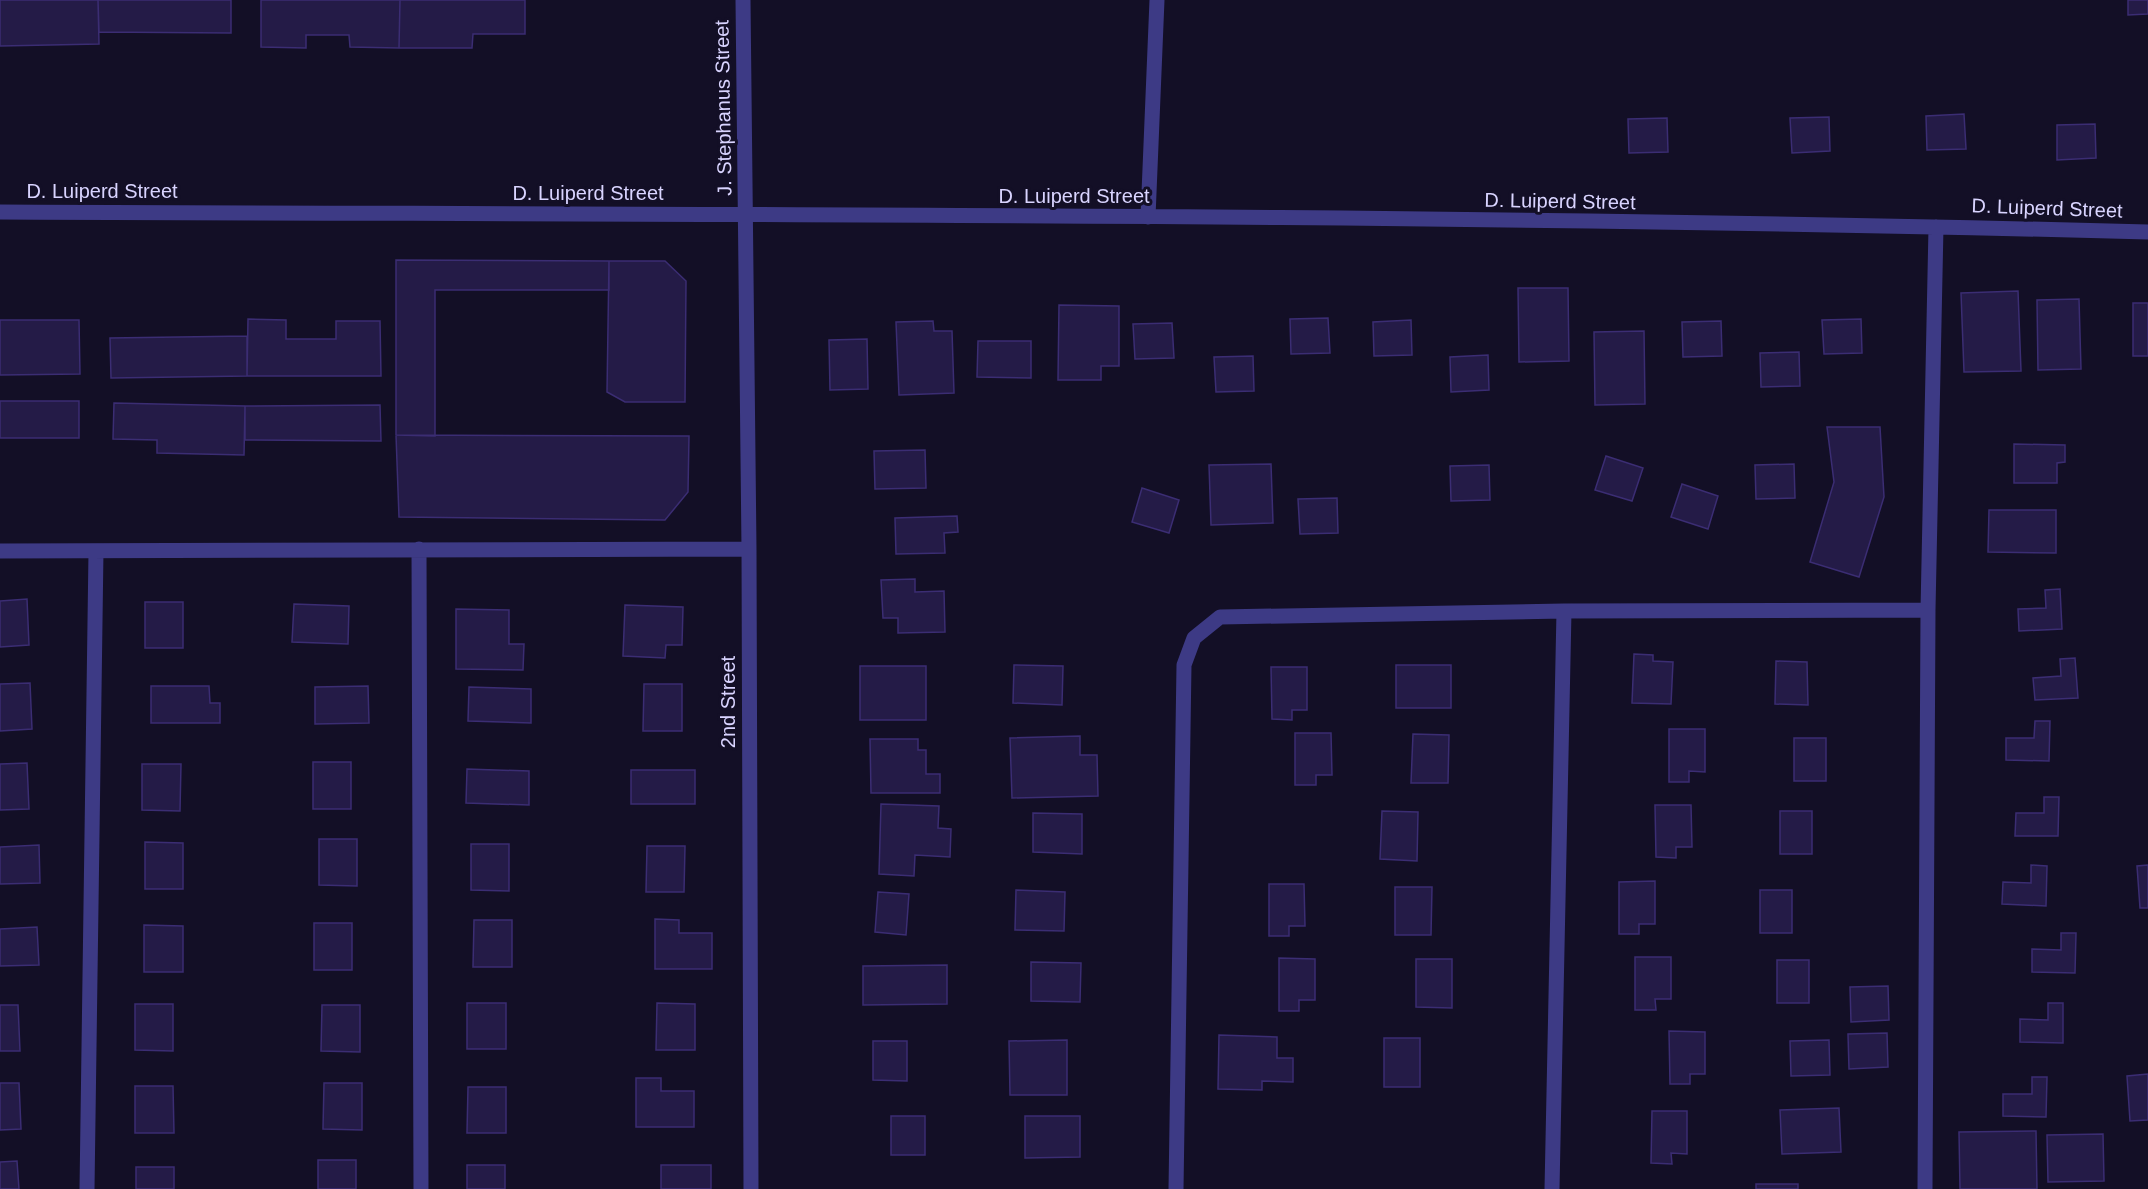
<svg xmlns="http://www.w3.org/2000/svg" width="2148" height="1189" font-family="Helvetica,sans-serif">
<style>
.building{fill:#241b47;stroke:#3b2d73;stroke-width:1.5}
.lines{fill:none;stroke-linecap:round;stroke-linejoin:round}
.minor{stroke:#3d3a85;stroke-width:15}
.labels{text-anchor:middle;dominant-baseline:central;stroke-width:6;stroke-linejoin:round;paint-order:stroke}
.street-label{font-size:20px;fill:#d9d4ff;stroke:#130f26}
</style>
<rect width="100%" height="100%" fill="#130f26"/>
<path class="building" d="M0,0H98L99,44L0,46Z
M98,0H231V33L99,32Z
M261,0H400L399,48L350,47L349,35H306V48L261,47Z
M400,0H525V34H473L472,48H399Z
M2128,0H2148V14L2128,15Z
M1964,114L1966,149L1927,150L1926,116Z
M1829,117L1830,151L1792,153L1790,118Z
M1667,118L1668,152L1629,153L1628,119Z
M2095,124L2096,158L2057,160V125Z
M396,260L609,261V290H435V436L396,435Z
M609,261H665L686,281L685,402H625L607,392Z
M1518,288H1568L1569,361L1519,362Z
M2018,291L2021,371L1964,372L1961,293Z
M2079,299L2081,369L2038,370L2037,300Z
M2133,303H2148V356H2133Z
M1059,305L1119,306V366H1101V380H1058Z
M1328,318L1330,353L1291,354L1290,319Z
M248,319L286,320V339H336V321H380L381,376H247Z
M1861,319L1862,353L1824,354L1822,320Z
M0,320H79L80,374L0,375Z
M1411,320L1412,355L1374,356L1373,322Z
M933,321L934,331H952L954,393L899,395L896,322Z
M1721,321L1722,356L1683,357L1682,322Z
M1172,323L1174,358L1135,359L1133,324Z
M1644,331L1645,404L1595,405L1594,332Z
M247,336V376L111,378L110,338Z
M867,339L868,389L830,390L829,340Z
M978,341H1031V378L977,377Z
M1799,352L1800,386L1761,387L1760,353Z
M1488,355L1489,390L1451,392L1450,357Z
M1253,356L1254,391L1216,392L1214,357Z
M0,401H79V438H0Z
M114,403L245,406L244,455L157,453V440L113,439Z
M380,405L381,441L245,440V406Z
M1827,427H1880L1884,497L1859,577L1810,562L1834,482Z
M396,435L689,436L688,492L665,520L399,517Z
M2014,444L2065,445V462L2057,463V483H2014Z
M925,450L926,488L875,489L874,451Z
M1606,456L1643,468L1632,501L1595,490Z
M1271,464L1273,523L1211,525L1209,465Z
M1794,464L1795,498L1756,499L1755,465Z
M1489,465L1490,500L1451,501L1450,466Z
M1682,484L1718,496L1708,529L1671,517Z
M1142,488L1179,500L1169,533L1132,522Z
M1337,498L1338,533L1300,534L1298,499Z
M1989,510H2056V553L1988,552Z
M957,516L958,532L944,533L945,553L896,554L895,518Z
M915,579V592L944,591L945,632L898,633V618H883L881,580Z
M2060,589L2062,629L2019,631L2018,609L2046,608L2045,590Z
M27,599L29,645L0,647V601Z
M145,602H183V648H145Z
M294,604L349,606L348,644L292,642Z
M625,605L683,607L682,645H666L665,658L623,656Z
M456,609L509,610V644H524L523,670L456,669Z
M1634,654L1653,655V661L1673,662L1671,704L1632,703Z
M2075,658L2078,698L2035,700L2033,678L2061,676L2060,659Z
M1776,661L1807,662L1808,705L1775,704Z
M1014,665L1063,666L1062,705L1013,703Z
M1396,665H1451V708H1396Z
M860,666H926V720H860Z
M1271,667H1307V710H1292V720L1272,719Z
M30,683L32,729L0,731V684Z
M644,684H682V731H643Z
M151,686H209L210,703H220V723H151Z
M368,686L369,723L315,724V687Z
M469,687L531,689V723L468,721Z
M2035,721H2050L2049,761L2006,760V738H2034Z
M1669,729H1705V772L1689,771V782H1669Z
M1295,733H1331L1332,775H1316V785H1295Z
M1413,734L1449,735L1448,783H1411Z
M1080,736V755H1097L1098,796L1012,798L1010,738Z
M1794,738H1826V781H1794Z
M870,739H918V750H926V774H940V793H871Z
M313,762H351V809H313Z
M27,763L29,809L0,810V764Z
M142,764H181L180,811L142,810Z
M467,769L529,771V805L466,803Z
M631,770H695V804H631Z
M2044,797H2059L2058,836H2015L2016,813H2044Z
M881,804L939,806L938,828L951,829L950,857L915,855L914,876L879,874Z
M1655,805H1691L1692,847H1676V858L1656,857Z
M1382,811L1418,812L1417,861L1380,859Z
M1780,811H1812V854H1780Z
M1033,813L1082,814V854L1033,852Z
M319,839H357V886L319,885Z
M145,842L183,843V889H145Z
M471,844H509V891L471,890Z
M39,845L40,883L0,884V847Z
M647,846H685L684,892H646Z
M2031,865L2047,866L2046,906L2002,904L2003,882L2031,883Z
M2148,865V908H2140L2137,866Z
M1655,881V924H1639V934H1619V882Z
M1269,884H1304L1305,926H1289V936H1269Z
M1395,887H1432L1431,935H1395Z
M1016,890L1065,892L1064,931L1015,930Z
M1760,890H1792V933H1760Z
M878,892L909,894L906,935L875,932Z
M655,919L679,920V933H712V969H655Z
M474,920H512V967H473Z
M314,923H352V970H314Z
M144,925L183,926V972H144Z
M37,927L39,965L0,966V929Z
M2061,933H2076L2075,973L2032,972V949L2061,950Z
M1635,957H1671V999H1655L1656,1010H1635Z
M1279,958L1315,959V1000H1299V1011H1279Z
M1416,959H1452V1008L1416,1007Z
M1777,960H1809V1003H1777Z
M1031,962L1081,963L1080,1002L1031,1001Z
M947,965V1004L863,1005V966Z
M1888,986L1889,1020L1851,1022L1850,987Z
M467,1003H506V1049H467Z
M657,1003L695,1004V1050H656Z
M2048,1003H2063V1043L2020,1042V1019L2048,1020Z
M135,1004H173V1051L135,1050Z
M0,1005H18L20,1051H0Z
M322,1005H360V1052L321,1051Z
M1669,1031L1705,1032V1074H1690V1084H1670Z
M1887,1033L1888,1067L1849,1069L1848,1034Z
M1219,1035L1277,1037V1058H1293V1082L1262,1081V1090L1218,1089Z
M1384,1038H1420V1087H1384Z
M1067,1040V1095H1010L1009,1041Z
M1829,1040L1830,1075L1791,1076L1790,1041Z
M873,1041H907V1081L873,1080Z
M2148,1074V1120L2130,1121L2127,1076Z
M2032,1077H2047L2046,1117L2003,1116V1094H2032Z
M636,1078H661V1091H694V1127H636Z
M0,1083H19L21,1129L0,1130Z
M324,1083H362V1130L323,1129Z
M135,1086H173L174,1133H135Z
M468,1087H506V1133H467Z
M1839,1108L1841,1152L1782,1154L1780,1110Z
M1652,1111H1687V1154L1671,1153L1672,1164L1651,1163Z
M891,1116H925V1155H891Z
M1025,1116H1080V1157L1025,1158Z
M2036,1131L2037,1189H1960L1959,1132Z
M2103,1134L2104,1181L2048,1182L2047,1135Z
M318,1160H356V1189H318Z
M17,1161L19,1189H0V1162Z
M467,1165H505V1189H467Z
M661,1165H711V1189H661Z
M136,1167H174V1189H136Z
M1756,1184H1798V1189H1756Z"/>
<g class="lines">
<path class="minor" d="M743,0L749,549L751,1189
M0,212C716,215 1432,213 2148,232
M1148,217L1157,0
M419,549L421,1189
M0,551L749,549
M87,1189L96,551
M1176,1189L1184,665L1194,638L1220,617L1564,611L1928,610
M1552,1189L1564,611
M1925,1189L1928,610L1936,227"/>
</g>
<g class="labels">
<g class="street-label">
<text transform="translate(723 108) rotate(-91)">J. Stephanus Street</text>
<text x="102" y="191">D. Luiperd Street</text>
<text x="588" y="193">D. Luiperd Street</text>
<text x="1074" y="196">D. Luiperd Street</text>
<text transform="translate(1560 201) rotate(1)">D. Luiperd Street</text>
<text transform="translate(2047 208) rotate(2)">D. Luiperd Street</text>
<text transform="translate(728 702) rotate(-90)">2nd Street</text>
</g>
</g>
</svg>
